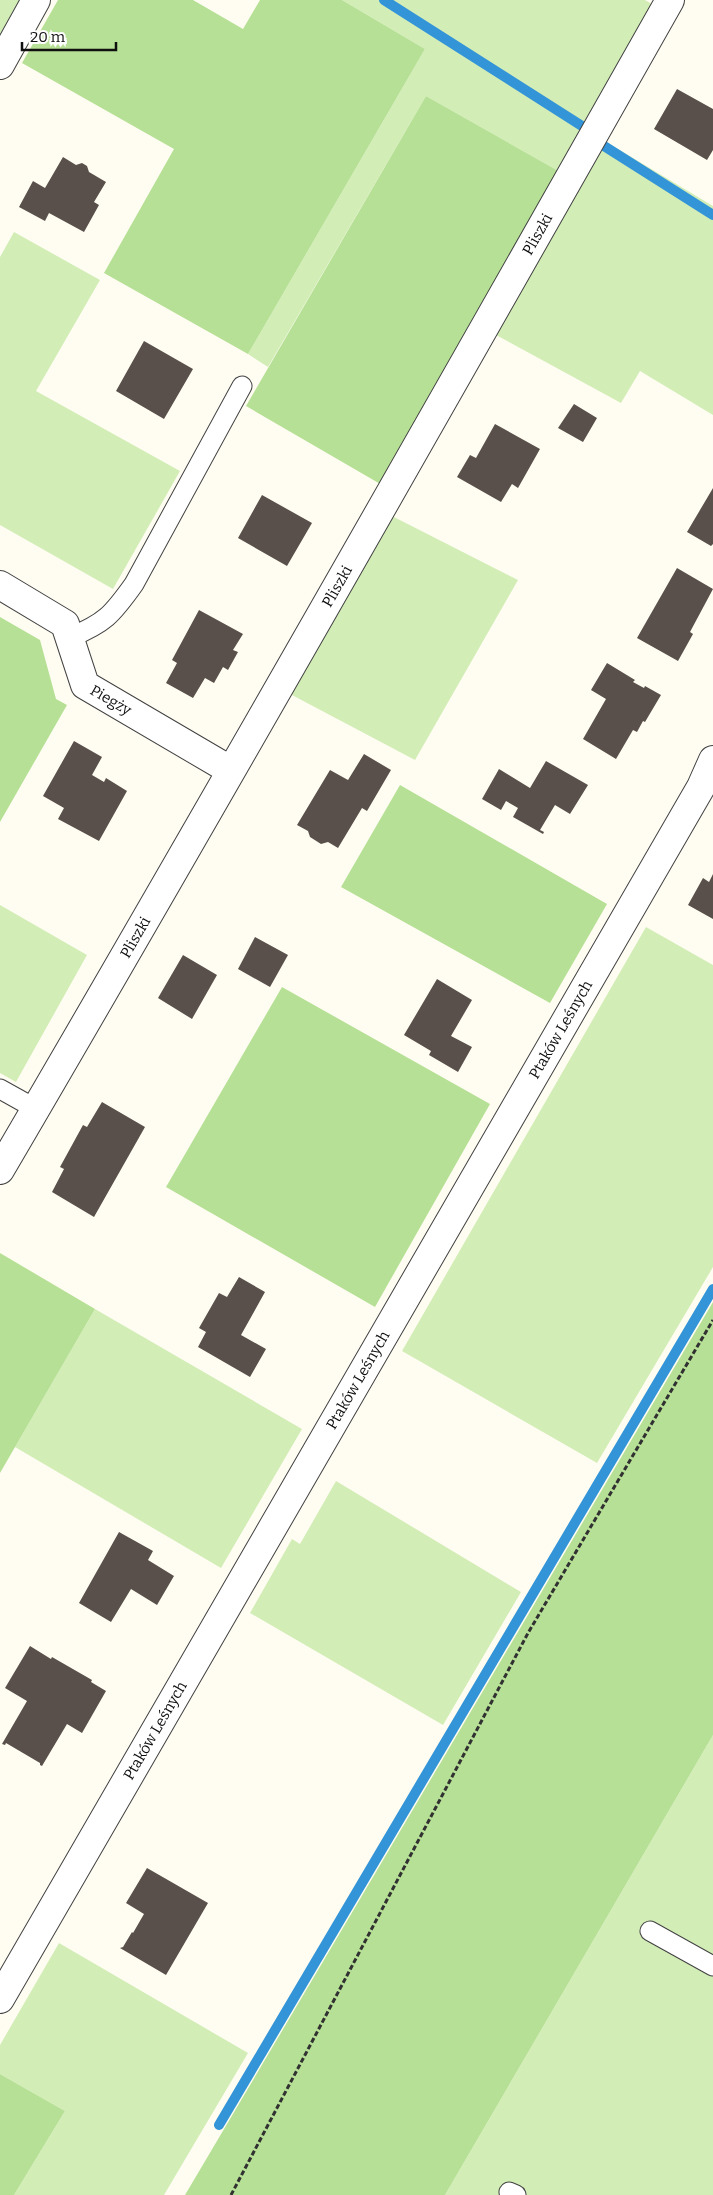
<svg xmlns="http://www.w3.org/2000/svg" width="713" height="2195" font-family="Bitter,serif">
<style>
.green{fill:#d3edb7}
.forest{fill:#b6e095}
.lines{fill:none;stroke-linecap:round;stroke-linejoin:round}
.stream{stroke:#3394d8;stroke-width:10}
.building{fill:#59504b}
.service-casing{stroke:#424242;stroke-width:21}
.minor-casing{stroke:#424242;stroke-width:30}
.path{stroke:#313131;stroke-width:3;stroke-dasharray:5 2.5;stroke-linecap:butt}
.service{stroke:#fff;stroke-width:19}
.minor{stroke:#fff;stroke-width:28}
.labels{text-anchor:middle;dominant-baseline:central;stroke-width:5;stroke-linejoin:round;paint-order:stroke}
.street-label{font-size:15px;fill:#0f0f0f;stroke:#fff}
</style>
<rect width="100%" height="100%" fill="#fffdf2"/>
<path class="green" d="M0,0H24L0,44Z
M342,0H645L657,7L562,173L426,96L268,367L248,354L425,49Z
M603,140L713,206V415L640,371L621,403L496,335Z
M14,232L100,280L36,391L180,471L113,589L0,525V257Z
M392,516L518,580L415,760L290,694Z
M0,905L87,955L16,1082L0,1073Z
M646,927L713,965V1267L597,1463L402,1351Z
M95,1309L302,1429L221,1568L15,1447Z
M336,1481L521,1592L443,1725L250,1613L292,1539L300,1544Z
M713,1735V2195H445Z
M59,1943L248,2053L164,2195H14L65,2111L0,2074V2045Z"/>
<path class="forest" d="M58,0H193L243,29L260,0H342L425,49L248,354L104,273L174,149L22,63Z
M426,96L562,173L382,485L246,406Z
M0,617L40,640L56,699L67,705L0,822Z
M400,785L607,904L550,1003L341,887Z
M282,987L490,1104L375,1307L166,1187Z
M0,1253L95,1309L0,1473Z
M713,1302V1735L445,2195H185Z
M0,2074L65,2111L14,2195H0Z"/>
<g class="lines">
<path class="stream" d="M384,0L582,126
M604,146L713,215
M219,2125L713,1289"/>
</g>
<path class="building" d="M677,89L713,109V150L707,160L654,129Z
M63,157L76,165L82,163L87,166L89,172L106,182L94,202L99,205L84,232L49,213L45,221L19,207L33,181L45,188Z
M144,341L193,369L164,419L116,391Z
M574,404L597,418L583,442L558,428Z
M495,424L540,449L518,488L512,484L501,502L457,477L470,455L476,458Z
M713,488V544L711,546L687,532Z
M262,495L312,523L287,566L238,538Z
M677,568L713,589L690,632L693,634L678,661L637,638Z
M199,610L243,634L233,650L238,652L228,670L223,667L214,683L205,678L193,698L166,683L177,663L172,660Z
M607,663L635,680L633,682L644,688L645,686L661,695L645,722L643,721L637,732L633,730L616,759L583,739L606,699L591,690Z
M74,741L102,757L92,775L104,782L106,778L127,791L99,841L58,819L64,808L43,796Z
M364,754L391,770L367,811L362,808L338,848L328,842L321,844L310,837L308,831L297,825L330,770L348,780Z
M546,761L588,785L570,814L555,805L540,830L544,832L543,834L513,817L518,808L506,801L501,810L482,799L499,769L530,788Z
M713,874V919L688,905L703,878L709,882Z
M255,937L288,955L270,987L238,969Z
M183,955L217,975L192,1019L158,998Z
M437,979L472,1000L451,1036L472,1047L458,1072L429,1055L431,1051L404,1035Z
M102,1102L145,1127L94,1217L52,1192L64,1169L60,1167L83,1125L87,1127Z
M239,1277L265,1292L241,1335L266,1349L250,1377L198,1347L206,1332L199,1328L219,1293L227,1297Z
M119,1532L153,1551L148,1560L174,1576L157,1605L131,1589L111,1622L79,1603Z
M30,1646L51,1659L52,1657L92,1680L91,1682L106,1691L82,1733L67,1724L42,1766L40,1765V1763L6,1743L5,1745L2,1744L27,1701L5,1688Z
M147,1868L208,1903L166,1975L120,1948L123,1947L132,1932L133,1933L144,1914L126,1903Z"/>
<g class="lines">
<g class="service-casing">
<path id="service" d="M69,638C105,623 112,615 134,584L242,386
M0,1089L36,1109
M650,1931L713,1966
M509,2192L516,2195"/>
</g>
<g class="minor-casing">
<g id="minor">
<path d="M0,65L36,0"/>
<path id="s1" d="M0,585L65,624L85,685L230,770"/>
<path id="s2" d="M0,1170C227,782 449,391 670,0"/>
<path id="s3" d="M0,1999L701,787L713,760"/>
</g>
</g>
<path class="path" d="M231,2195L528,1633L713,1320"/>
<use href="#service" class="service"/>
<use href="#minor" class="minor"/>
</g>
<g class="labels">
<g class="street-label">
<text stroke="none"><textPath href="#s2" startOffset="1079">Pliszki</textPath></text>
<text stroke="none"><textPath href="#s2" startOffset="674">Pliszki</textPath></text>
<text stroke="none"><textPath href="#s1" startOffset="170">Piegży</textPath></text>
<text stroke="none"><textPath href="#s2" startOffset="269">Pliszki</textPath></text>
<text stroke="none"><textPath href="#s3" startOffset="1120">Ptaków Leśnych</textPath></text>
<text stroke="none"><textPath href="#s3" startOffset="715">Ptaków Leśnych</textPath></text>
<text stroke="none"><textPath href="#s3" startOffset="310">Ptaków Leśnych</textPath></text>
</g>
</g>
<path d="M22 42v8h94v-8" fill="none" stroke="#0f0f0f" stroke-width="2.5"/>
<text x="30" y="42" font-size="15" fill="#0f0f0f" stroke="#ffffff" stroke-width="4" paint-order="stroke">20 m</text>
</svg>
